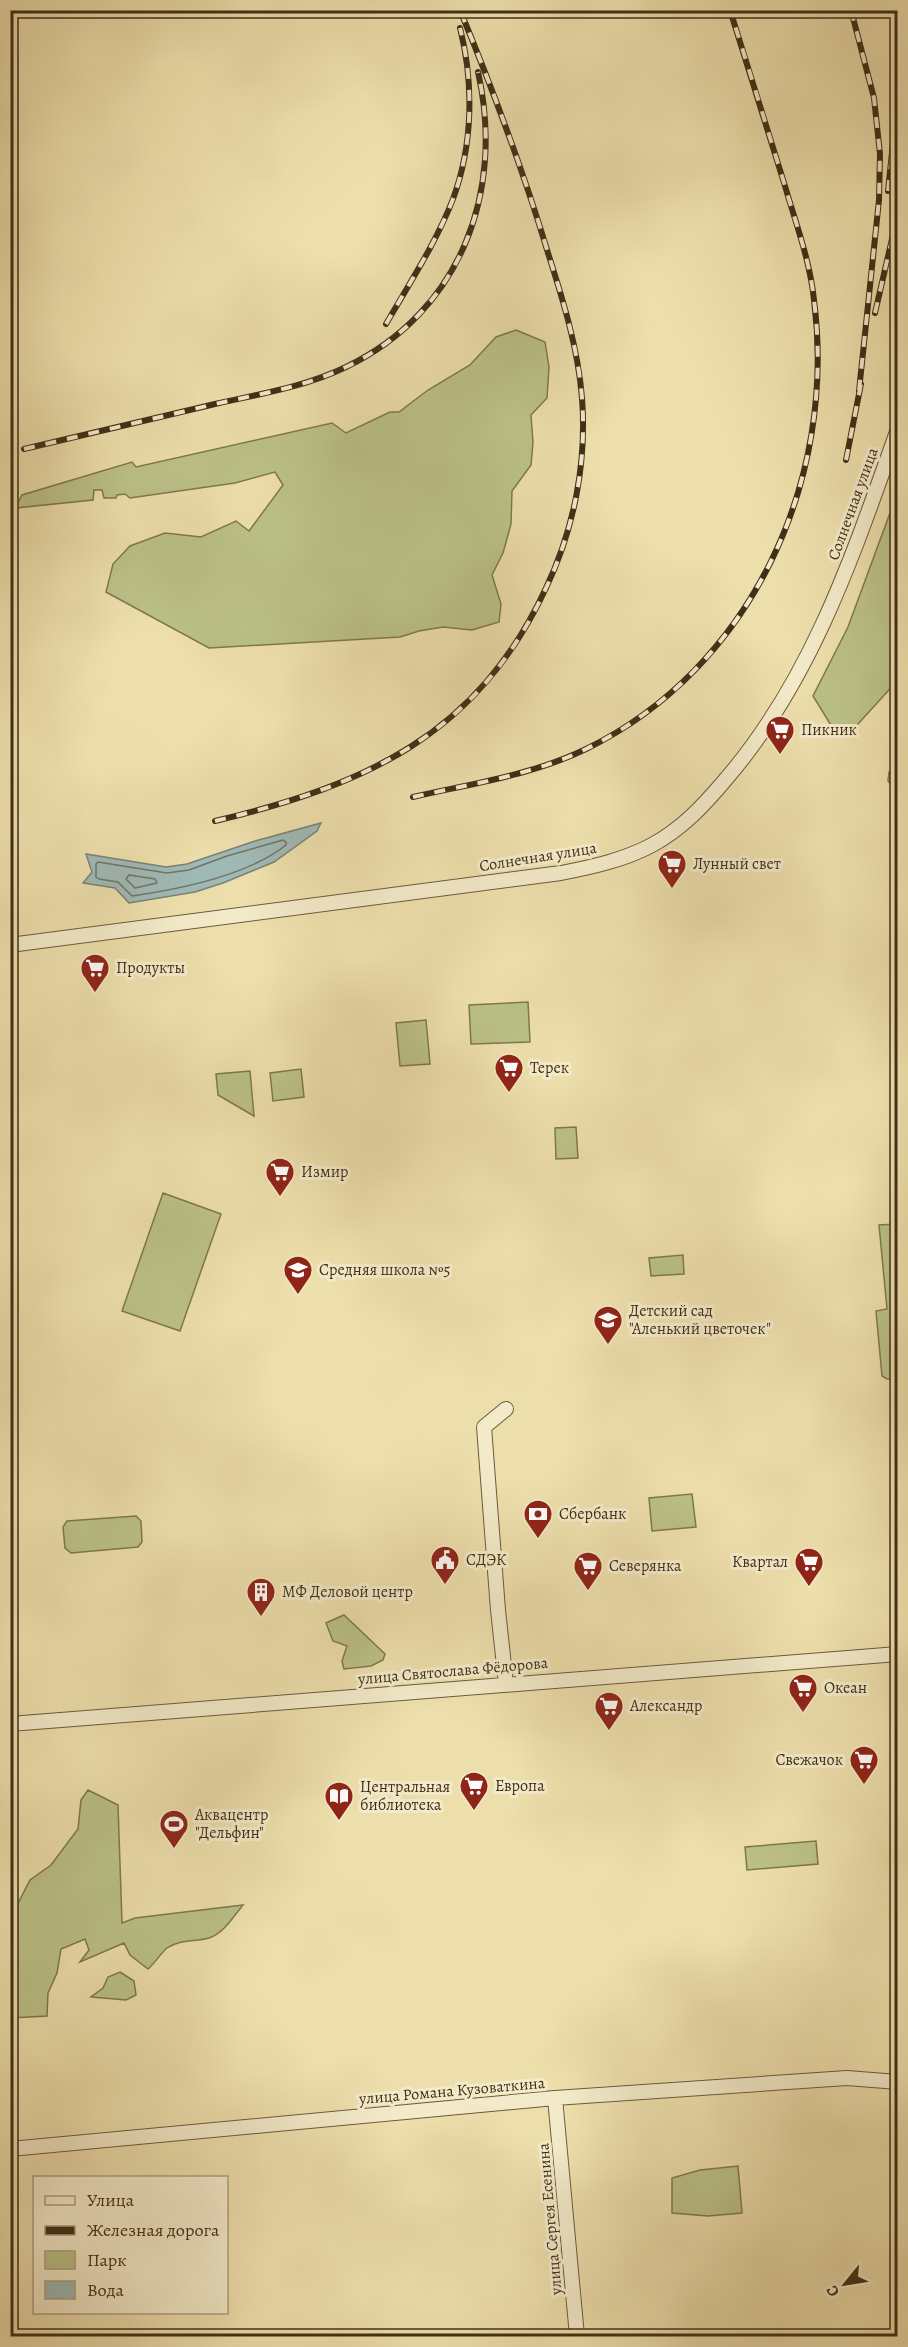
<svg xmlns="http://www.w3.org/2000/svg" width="908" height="2347" font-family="Alegreya,serif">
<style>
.green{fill:#bbc188;stroke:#7e784f;stroke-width:1.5}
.water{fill:#9fb9b6;stroke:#798276;stroke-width:1.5}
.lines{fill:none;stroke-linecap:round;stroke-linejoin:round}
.shore{stroke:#707466;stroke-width:1.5}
.minor-casing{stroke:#6b5b3c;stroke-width:16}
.minor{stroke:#f3eac9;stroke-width:14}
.rail-casing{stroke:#402f16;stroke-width:6}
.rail{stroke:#f3eac9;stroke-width:4;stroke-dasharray:11;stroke-linecap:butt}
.labels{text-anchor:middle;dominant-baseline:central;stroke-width:6;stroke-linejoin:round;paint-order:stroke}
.street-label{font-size:16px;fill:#402f16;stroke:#f3eac9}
.poi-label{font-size:16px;fill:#402f16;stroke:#f3eac9;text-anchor:start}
</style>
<rect width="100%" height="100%" fill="#eddfac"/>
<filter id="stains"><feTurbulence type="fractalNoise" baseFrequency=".00333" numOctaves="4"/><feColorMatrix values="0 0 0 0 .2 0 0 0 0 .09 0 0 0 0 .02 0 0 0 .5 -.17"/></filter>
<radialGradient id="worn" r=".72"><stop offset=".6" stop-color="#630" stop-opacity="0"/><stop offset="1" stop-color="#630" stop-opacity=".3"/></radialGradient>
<path class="green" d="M516,330L545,342L549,367L547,398L531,415L533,442L531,465L512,491L511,524L503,553L492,575L501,604L499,622L472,630L443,627L419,631L400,637L209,648L106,592L113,564L130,546L165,533L201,537L236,521L249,531L283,485L275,472L235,483L130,498L125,494L117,495L116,498H104L102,490H94L93,500L15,508L22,495L132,462L136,467L332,423L346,433L390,412H399L428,390L470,365L496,337Z
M897,494V681L849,734L839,733L832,727L813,696L848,627Z
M897,765V791L888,781L889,772Z
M528,1002L530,1042L471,1044L469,1005Z
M426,1020L430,1064L400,1066L396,1023Z
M301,1069L304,1097L273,1101L270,1073Z
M250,1071L254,1116L218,1095L216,1074Z
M576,1127L578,1158L556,1159L555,1128Z
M163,1193L221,1214L180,1331L122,1311Z
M897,1224V1379H887L882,1376L876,1311L887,1309L879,1225Z
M683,1255L684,1274L651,1276L649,1258Z
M692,1494L696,1527L652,1531L649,1498Z
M136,1516L141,1521L142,1542L138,1547L71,1553L65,1548L63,1527L67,1521Z
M344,1615L385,1654L383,1660L371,1666L344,1669L342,1661L347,1646L333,1641L326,1623Z
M88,1790L118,1805L122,1923L135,1918L243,1905C233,1917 224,1933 209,1938C195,1942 180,1939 167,1948C161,1953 155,1963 148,1969L130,1955L124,1943L80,1962L89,1950L85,1939L61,1949L57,1973L48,1993L47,2016L11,2018V1917L30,1880L51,1865L78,1829L81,1800Z
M816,1841L818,1864L747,1870L745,1847Z
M120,1972L134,1981L136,1995L126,2000L91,1997L103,1988L108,1977Z
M738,2166L742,2213L708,2216L672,2213V2178L700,2170Z"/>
<path class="water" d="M321,823L317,831L274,862L223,883L195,892L129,903L115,888L83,883L92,872L86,854L166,867L187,864L255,841Z"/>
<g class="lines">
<path class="shore" d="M283,840L286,842V845C247,876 181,889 132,896L118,882L99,879L96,877V864L98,862L167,873L189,870L227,856Z
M129,875L155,879L157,883L135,888L126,879Z"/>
<g class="minor-casing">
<path id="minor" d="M10,945L561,873C592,867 624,860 652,845C682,829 705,804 726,779C813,678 854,552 898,429
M506,1409L484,1427L498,1610L506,1684
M10,1724L898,1654
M555,2098L577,2336
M10,2149L555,2098L847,2078L898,2082"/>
</g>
<use href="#minor" class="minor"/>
<g class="rail-casing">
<path id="rail" d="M851,10L874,98L880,154L879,200L859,391
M894,10L897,100
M888,191L898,95
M875,313L898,213
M386,324C409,284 436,243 453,199C473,145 474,83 460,28
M24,449C88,434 152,419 215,404C259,394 305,387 346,367C461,312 505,191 478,72
M846,460L861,384
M413,797C470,784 533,775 586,749C752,668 837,480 814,300C810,261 796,224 785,186C767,128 749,69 730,10
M215,821C366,785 478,735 546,588C574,529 587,463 582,398C578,348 563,300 548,253C523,170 493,90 460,10"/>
</g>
<use href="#rail" class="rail"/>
</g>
<defs>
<g id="supermarket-pin" transform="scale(1.5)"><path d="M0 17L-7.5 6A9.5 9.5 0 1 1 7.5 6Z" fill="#8f2418" stroke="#f3eac9"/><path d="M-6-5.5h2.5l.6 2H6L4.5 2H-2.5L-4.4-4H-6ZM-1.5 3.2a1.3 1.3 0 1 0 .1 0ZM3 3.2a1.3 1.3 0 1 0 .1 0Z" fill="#fff"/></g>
<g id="school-pin" transform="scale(1.5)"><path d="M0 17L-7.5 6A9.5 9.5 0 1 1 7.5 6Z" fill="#8f2418" stroke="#f3eac9"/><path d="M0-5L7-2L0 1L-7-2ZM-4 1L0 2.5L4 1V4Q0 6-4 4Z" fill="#fff"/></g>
<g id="bank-pin" transform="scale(1.5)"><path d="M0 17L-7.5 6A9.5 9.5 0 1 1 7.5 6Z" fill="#8f2418" stroke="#f3eac9"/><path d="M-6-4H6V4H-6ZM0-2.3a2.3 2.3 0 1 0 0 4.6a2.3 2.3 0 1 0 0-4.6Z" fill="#fff"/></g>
<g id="civic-pin" transform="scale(1.5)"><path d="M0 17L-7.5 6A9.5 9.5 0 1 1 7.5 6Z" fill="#8f2418" stroke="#f3eac9"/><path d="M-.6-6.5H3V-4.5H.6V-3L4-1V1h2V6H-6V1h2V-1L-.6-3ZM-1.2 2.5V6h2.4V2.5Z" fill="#fff"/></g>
<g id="building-pin" transform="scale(1.5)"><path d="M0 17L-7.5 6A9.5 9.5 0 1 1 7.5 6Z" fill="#8f2418" stroke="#f3eac9"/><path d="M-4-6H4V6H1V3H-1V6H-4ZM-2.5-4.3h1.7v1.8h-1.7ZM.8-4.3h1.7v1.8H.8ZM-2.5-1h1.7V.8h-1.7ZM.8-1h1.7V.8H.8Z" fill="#fff"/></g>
<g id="library-pin" transform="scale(1.5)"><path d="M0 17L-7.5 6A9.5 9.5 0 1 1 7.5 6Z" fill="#8f2418" stroke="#f3eac9"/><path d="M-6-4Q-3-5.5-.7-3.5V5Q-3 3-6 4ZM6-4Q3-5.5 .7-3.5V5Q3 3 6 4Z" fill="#fff"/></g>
<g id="stadium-pin" transform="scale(1.5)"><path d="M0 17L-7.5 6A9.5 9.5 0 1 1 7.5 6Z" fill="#8f2418" stroke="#f3eac9"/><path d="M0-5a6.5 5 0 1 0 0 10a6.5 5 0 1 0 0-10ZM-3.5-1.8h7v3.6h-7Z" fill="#fff"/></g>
</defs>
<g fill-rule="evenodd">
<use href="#supermarket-pin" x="780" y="730"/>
<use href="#supermarket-pin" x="672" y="864"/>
<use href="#supermarket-pin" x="95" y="968"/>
<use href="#supermarket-pin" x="509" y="1068"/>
<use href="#supermarket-pin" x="280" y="1172"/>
<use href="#school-pin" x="298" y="1270"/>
<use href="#school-pin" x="608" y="1320"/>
<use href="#bank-pin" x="538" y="1514"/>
<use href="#civic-pin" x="445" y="1560"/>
<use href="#supermarket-pin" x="809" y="1562"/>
<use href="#supermarket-pin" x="588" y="1566"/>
<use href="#building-pin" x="261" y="1592"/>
<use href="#supermarket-pin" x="803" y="1688"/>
<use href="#supermarket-pin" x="609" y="1706"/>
<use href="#supermarket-pin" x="864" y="1760"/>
<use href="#supermarket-pin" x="474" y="1786"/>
<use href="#library-pin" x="339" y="1796"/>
<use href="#stadium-pin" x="174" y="1824"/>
</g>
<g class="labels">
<g class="street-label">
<text transform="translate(853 504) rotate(-70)">Солнечная улица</text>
<text transform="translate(538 857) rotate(-9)">Солнечная улица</text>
<text transform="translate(453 1671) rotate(-5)">улица Святослава Фёдорова</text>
<text transform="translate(452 2091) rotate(-5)">улица Романа Кузоваткина</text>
<text transform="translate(550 2219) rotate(-95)">улица Сергея Есенина</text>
</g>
<g class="poi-label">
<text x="801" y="730">Пикник</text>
<text x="693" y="864">Лунный свет</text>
<text x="116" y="968">Продукты</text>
<text x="530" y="1068">Терек</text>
<text x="301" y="1172">Измир</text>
<text x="319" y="1270">Средняя школа №5</text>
<text x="629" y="1311">Детский сад<tspan x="629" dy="18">"Аленький цветочек"</tspan></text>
<text x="559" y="1514">Сбербанк</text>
<text x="466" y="1560">СДЭК</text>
<text x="788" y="1562" text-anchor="end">Квартал</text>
<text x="609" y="1566">Северянка</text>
<text x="282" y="1592">МФ Деловой центр</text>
<text x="824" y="1688">Океан</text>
<text x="630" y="1706">Александр</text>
<text x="843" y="1760" text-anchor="end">Свежачок</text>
<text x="495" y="1786">Европа</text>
<text x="360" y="1787">Центральная<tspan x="360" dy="18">библиотека</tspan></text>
<text x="195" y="1815">Аквацентр<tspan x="195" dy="18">"Дельфин"</tspan></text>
</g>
</g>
<rect width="908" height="2347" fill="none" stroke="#eddfac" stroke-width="36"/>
<rect x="12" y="12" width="884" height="2323" fill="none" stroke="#402f16" stroke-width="3"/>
<rect x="18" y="18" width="872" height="2311" fill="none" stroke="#402f16" stroke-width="1.5"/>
<rect x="33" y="2176" width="195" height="138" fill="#f3eac9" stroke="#ab9f81" stroke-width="1.5"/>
<rect x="45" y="2196" width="30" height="9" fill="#f3eac9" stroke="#ab9f81" stroke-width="1.5"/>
<text x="87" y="2206" font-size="18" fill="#402f16">Улица</text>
<rect x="45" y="2226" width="30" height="9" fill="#402f16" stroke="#ab9f81" stroke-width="1.5"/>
<text x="87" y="2236" font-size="18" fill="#402f16">Железная дорога</text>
<rect x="45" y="2251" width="30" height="18" fill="#bbc188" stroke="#ab9f81" stroke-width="1.5"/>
<text x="87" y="2266" font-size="18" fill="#402f16">Парк</text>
<rect x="45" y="2281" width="30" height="18" fill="#9fb9b6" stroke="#ab9f81" stroke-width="1.5"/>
<text x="87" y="2296" font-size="18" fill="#402f16">Вода</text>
<g transform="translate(845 2284) rotate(240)" stroke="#f3eac9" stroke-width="4.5" paint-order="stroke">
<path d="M0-4.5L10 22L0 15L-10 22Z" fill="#402f16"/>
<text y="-9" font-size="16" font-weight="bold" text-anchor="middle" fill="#402f16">С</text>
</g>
<rect width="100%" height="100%" filter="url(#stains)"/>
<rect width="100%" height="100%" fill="url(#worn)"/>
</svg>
